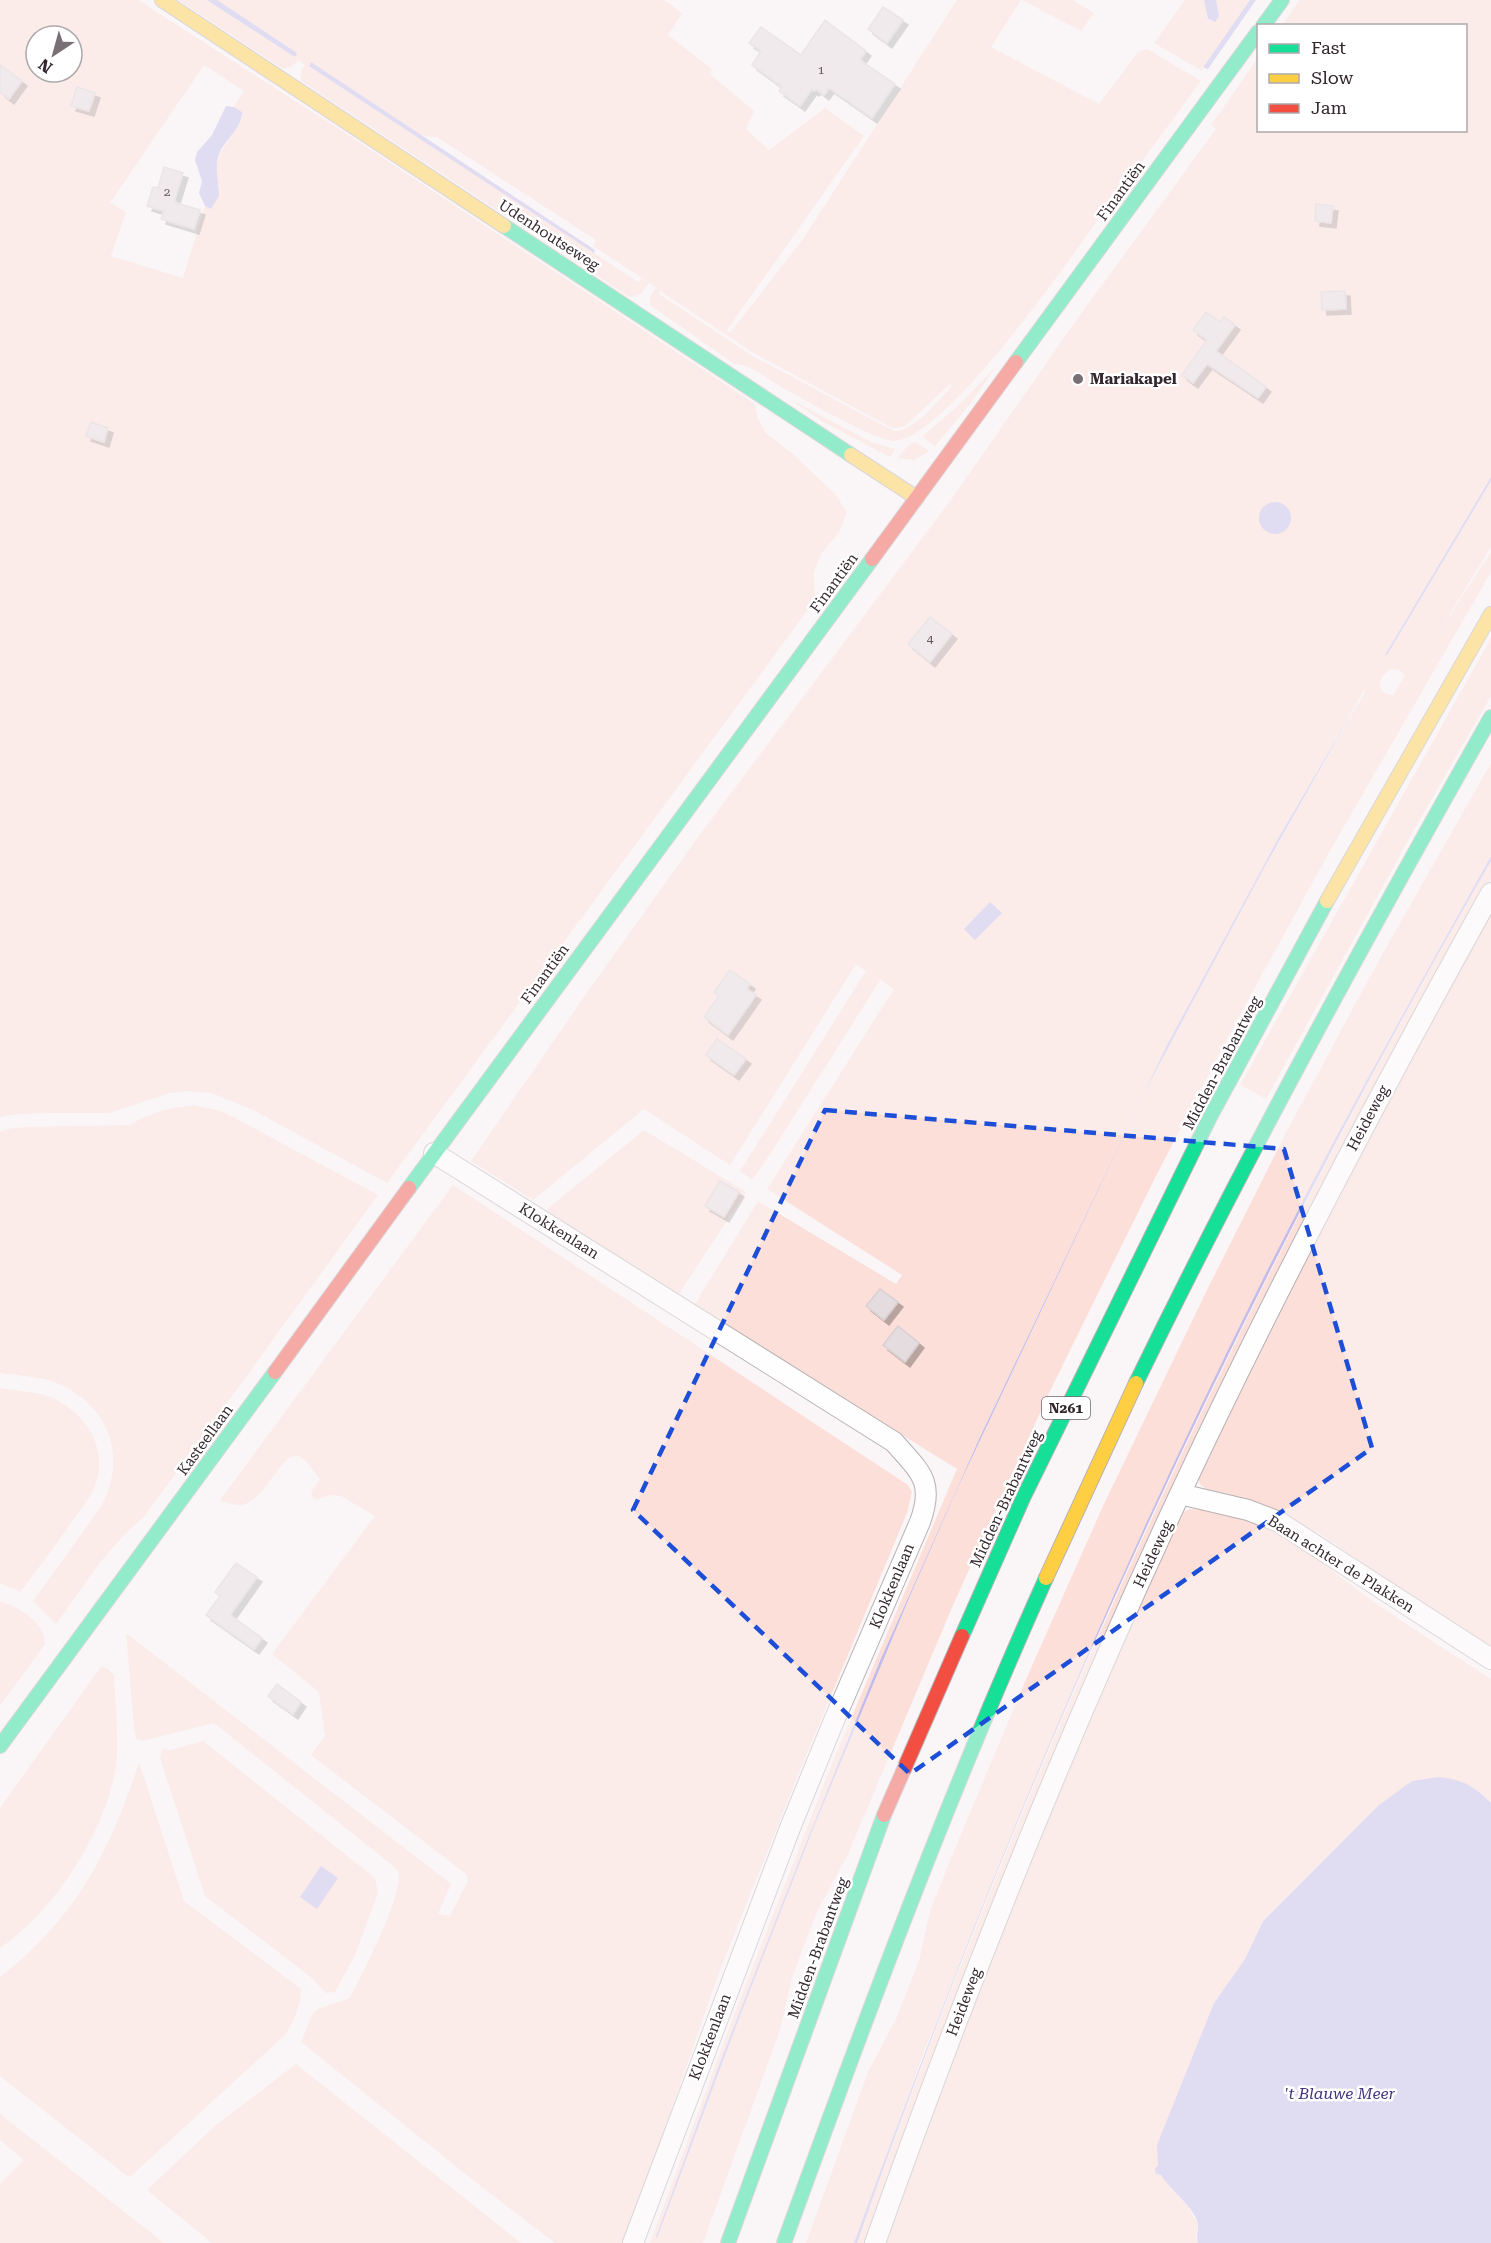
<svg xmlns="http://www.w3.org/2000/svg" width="1491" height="2243" font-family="'Roboto Serif',serif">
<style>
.green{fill:#fcdfd9;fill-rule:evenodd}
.water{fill:#c2bceb}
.building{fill:#e5dcdf;stroke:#d8d0d2;stroke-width:1.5;filter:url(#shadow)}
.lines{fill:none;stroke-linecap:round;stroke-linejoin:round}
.street-casing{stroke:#b7b0b4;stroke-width:22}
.fast-casing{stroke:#b7b0b4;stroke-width:16}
.slow-casing{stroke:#b7b0b4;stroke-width:16}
.jam-casing{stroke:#b7b0b4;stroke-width:16}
.street{stroke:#fefefe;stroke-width:20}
.fast{stroke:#16e098;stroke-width:14}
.slow{stroke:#ffcf43;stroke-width:14}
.jam{stroke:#f24e42;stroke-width:14}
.marked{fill:none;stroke:#1d4ed8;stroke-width:4.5;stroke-dasharray:12 8;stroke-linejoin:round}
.poi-dot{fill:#796f75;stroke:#fff;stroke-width:2}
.labels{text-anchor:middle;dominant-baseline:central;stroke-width:5;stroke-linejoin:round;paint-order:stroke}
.number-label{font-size:12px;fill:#63585e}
.shield{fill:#fff;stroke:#70686d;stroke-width:1.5}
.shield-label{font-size:14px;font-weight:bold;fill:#33272e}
.street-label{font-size:15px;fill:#33272e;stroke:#fff}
.poi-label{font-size:15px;font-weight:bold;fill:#33272e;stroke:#fff;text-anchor:start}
.water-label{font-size:16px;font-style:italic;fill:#42327f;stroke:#fff}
</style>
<defs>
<filter id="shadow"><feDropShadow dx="5" dy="5" stdDeviation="0" flood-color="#0004"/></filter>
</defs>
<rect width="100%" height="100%" fill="#faf6f8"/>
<path class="green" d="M0,0H138L353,138L755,404L757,417L766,433L794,455L835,494L847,512L839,532L821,554L814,572L815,600L387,1183L253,1110L212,1093L186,1091L170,1093L109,1113H50L18,1114L0,1117ZM36,36H72V72H36ZM204,65L244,91L234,107L242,112V120L220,153L216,170L219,188L211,209L205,206L183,278L111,256L126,212L110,203Z
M178,0H207L293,56L297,53L217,0H664L682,13L668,35L712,69L710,74L754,111L746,129L769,150L825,108L864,136L727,330L730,333L803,239L957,0H1021L991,47L1099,104L1138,52L1147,49L1201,81C1166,129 1131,176 1095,224C1064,267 943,441 893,441C874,440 798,396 778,385C764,376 751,365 734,364L650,305V297L656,288L659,289L593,246L596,240L437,137L423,136L311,62L309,65L638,282L640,281L641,278L649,283L641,294L629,297L301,81V71L305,65L298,60L292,66L283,69ZM660,291L752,352L892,428H899L906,425L950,384L952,386C939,400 913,432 894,431L751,355L659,294Z
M1022,0H1073L1094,13L1081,31Z
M1185,0H1204L1208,19L1213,22L1218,17L1216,0H1250L1204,66L1202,71L1154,43Z
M1300,0H1491V477L1385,655H1387L1491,481V547L1437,635L1491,552V572L1331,849L1243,1009L1156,1176L1049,1393L954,1603L848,1854L817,1912L792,1977L780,2030L703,2243H650L732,2020L833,1761L957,1469L694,1306L758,1201L896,1284L902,1275L767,1189L894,989L880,980L771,1153L752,1180L740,1171L866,971L856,964L730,1165L644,1109L533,1200L471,1161L584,997L704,829L953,497L1075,322L1216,129L1211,125L1258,58V130H1466V26L1282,25ZM1391,669L1399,670L1405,675L1393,696C1390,694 1386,694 1383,692C1375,684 1384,673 1391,669ZM1364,690L1365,692L1265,866L1144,1093L958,1487L910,1596L815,1824L738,2021L658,2237L722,2057L806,1843L879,1663L980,1437L1166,1047L1279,837Z
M997,365L971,403L935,446L924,438L923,436L961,403Z
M788,398L871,442L895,449L890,457L823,422Z
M914,442L928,450V452L914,460L898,458L905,449Z
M1491,638V696L1415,828L1266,1099L1240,1085Z
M1491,763V856L1393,1032L1287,1232L1217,1374L1159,1498L1105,1616L1004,1853L924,2052L854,2243H806L868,2072L896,2019L919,1961L930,1911L954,1851L1027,1677L1103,1506L1207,1290L1288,1129L1378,962Z
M1491,861V879L1396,1050L1251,1330L867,2243H857C1027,1764 1238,1302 1491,861Z
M1491,908V1650L1320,1534L1265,1507L1208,1491L1200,1484L1198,1478L1266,1331Z
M194,1105L221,1111L237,1119L378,1195L144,1517C107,1547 84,1586 56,1624L33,1601L101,1507C127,1459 111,1407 59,1384C42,1376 19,1376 0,1373V1132L7,1129L27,1127L130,1125C150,1112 170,1108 194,1105Z
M644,1130L746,1192L678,1295L546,1210Z
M453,1185L908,1485L912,1492L907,1513L798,1775L719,1973L625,2243H555L478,2184L301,2042L313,2013L320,2008L350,1998C361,1977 405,1892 398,1872C397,1869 394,1867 392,1865L214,1723L142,1741L136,1738L134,1728L126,1633L451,1884L438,1914L450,1916L468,1881L466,1874L311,1755L325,1736L319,1692L272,1654L375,1516L341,1496L331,1495L316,1500L312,1497L311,1492L320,1479C314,1472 308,1462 301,1457C281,1446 266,1506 238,1505C232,1505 226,1502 220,1500Z
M0,1388C17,1391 38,1391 54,1399C87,1414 109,1450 95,1486C90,1499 80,1510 72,1521C56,1545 38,1569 20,1592L0,1583Z
M1191,1509C1279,1517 1312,1559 1380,1606C1416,1631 1454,1655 1491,1679V1803L1482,1794L1438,1777L1412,1781L1379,1805L1263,1920L1245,1959L1214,2003L1160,2175L1187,2206L1198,2224L1196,2238L1198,2243H882L927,2117L1063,1775L1180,1513Z
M0,1601C18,1607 45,1622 45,1644L0,1706Z
M101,1667L107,1668L114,1675C115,1701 118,1727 117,1753C114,1820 56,1911 0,1948V1808Z
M203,1741L375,1878L378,1893L355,1955L335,1992L326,1993L312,1978L205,1896L160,1758L162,1749L171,1750Z
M139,1762L184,1901L301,1989C301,2006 294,2019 286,2034L131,2176H127L0,2076V1977C76,1918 110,1852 139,1762Z
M296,2064L521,2243H212L147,2190L215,2126Z
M0,2114L164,2243H0V2184L24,2160L0,2140Z"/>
<path class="water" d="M207,0H217L297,53L296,56H293Z
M1204,0H1216L1219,16L1215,22L1208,19Z
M1250,0H1256L1208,69L1204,68V66Z
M311,62L595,250L594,253L309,66Z
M226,106L234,107L242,112C242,129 225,139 219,154C214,169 219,181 219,196L211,209L205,206L199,193L202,181L195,160L197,152L212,135Z
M1491,477V481L1387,655H1385Z
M1259 518a16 16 0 1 1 32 0a16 16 0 1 1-32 0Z
M1365,690L1265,866L1144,1093L958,1487L910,1596L815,1824L738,2021L657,2238L656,2237L722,2057L806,1843L879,1663L980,1437L1166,1047L1279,837Z
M1491,856V861C1238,1300 1024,1765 857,2243H854C972,1918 1104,1598 1258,1289C1331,1142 1411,999 1491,856Z
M990,902L1002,913L975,940L964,929Z
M1438,1777C1463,1780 1473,1785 1491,1803V2243H1198C1195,2236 1199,2231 1198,2224C1195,2208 1169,2189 1161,2175L1156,2174L1155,2168L1158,2166L1157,2145L1214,2003L1245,1959L1263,1921L1379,1805L1412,1781Z
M321,1866L338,1878L317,1909L300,1897Z"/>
<path class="building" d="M883,7L903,20L887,43L868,29Z
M825,20L866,51L860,60L895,84L872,118L829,88L824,95L816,89L814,91L812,89L800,106L779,91L782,87L752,65L761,51L749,43L761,27L801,55Z
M0,65L22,81L9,99L0,92Z
M77,87L95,93L89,111L71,106Z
M164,167L183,173L174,202L200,210L194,229L161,219L164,211L147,206L153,187L158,188Z
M1316,204L1333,206L1331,223L1315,221Z
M1345,291L1346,309L1322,310L1321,292Z
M1206,312L1220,322L1224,317L1235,325L1216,351L1266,387L1258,398L1207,364L1193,383L1182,375L1207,340L1193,330Z
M91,422L108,428L104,442L86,436Z
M930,617L952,634L930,662L908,644Z
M730,970L750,984L747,989L756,995L728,1035L704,1017L719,996L714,992Z
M717,1039L746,1059L734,1075L706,1055Z
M720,1181L739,1192L724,1217L705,1206Z
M880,1289L898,1302L884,1320L866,1306Z
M898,1326L919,1343L905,1362L883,1345Z
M236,1563L257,1577L230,1615L262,1638L254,1649L206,1615L220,1596L215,1592Z
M277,1684L301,1702L293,1714L268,1696Z"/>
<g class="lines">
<g class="street-casing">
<path id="street" d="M434,1153L894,1442C920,1472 935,1481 920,1522L833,1723L790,1828L633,2243
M1180,1494L1248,1510L1279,1522L1491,1659
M875,2243C965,1990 1065,1740 1179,1496C1275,1291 1381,1091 1491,893"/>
</g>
<g class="fast-casing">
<path id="fast" d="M1263,26L1282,0
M504,226L851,455
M1016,362L1258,32
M409,1188L872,559
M1136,1383C1246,1157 1367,936 1491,717
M962,1636L1023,1498L1210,1117L1327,901
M0,1746L275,1372
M728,2243L884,1815
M784,2243C865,2019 948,1796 1046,1578"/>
</g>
<g class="slow-casing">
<path id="slow" d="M162,0L504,226
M851,455L917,498
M1327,901L1491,614
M1046,1578L1136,1383"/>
</g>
<g class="jam-casing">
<path id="jam" d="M872,559L1016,362
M275,1372L409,1188
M884,1815L962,1636"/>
</g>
<use href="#street" class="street"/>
<use href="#fast" class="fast"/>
<use href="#slow" class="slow"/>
<use href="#jam" class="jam"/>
</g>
<path d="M0 0H1491V2243H0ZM825,1110L1284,1149L1372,1448L910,1774L633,1510Z" fill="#faf6f8" fill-opacity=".55" fill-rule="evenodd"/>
<path class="marked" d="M825,1110L1284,1149L1372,1448L910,1774L633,1510Z"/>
<circle class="poi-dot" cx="1078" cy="379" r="6"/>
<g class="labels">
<g class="number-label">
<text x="821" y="70">1</text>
<text x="167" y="192">2</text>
<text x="930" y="639">4</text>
</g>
<rect class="shield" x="1042" y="1397" width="48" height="22" rx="4.5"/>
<g class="shield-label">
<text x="1066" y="1408">N261</text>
</g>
<g class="street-label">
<text transform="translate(1121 191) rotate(-54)">Finantiën</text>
<text transform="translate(549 235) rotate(33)">Udenhoutseweg</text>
<text transform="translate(834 583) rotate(-54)">Finantiën</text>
<text transform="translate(545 974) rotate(-54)">Finantiën</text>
<text transform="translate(1222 1063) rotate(-62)">Midden-Brabantweg</text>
<text transform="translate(1368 1118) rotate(-62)">Heideweg</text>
<text transform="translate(559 1231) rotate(32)">Klokkenlaan</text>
<text transform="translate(205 1440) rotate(-54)">Kasteellaan</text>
<text transform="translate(1006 1499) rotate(-65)">Midden-Brabantweg</text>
<text transform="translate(1153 1554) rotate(-65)">Heideweg</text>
<text transform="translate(1341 1564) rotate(32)">Baan achter de Plakken</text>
<text transform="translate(892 1586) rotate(-67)">Klokkenlaan</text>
<text transform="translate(818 1948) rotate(-70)">Midden-Brabantweg</text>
<text transform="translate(964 2002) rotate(-69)">Heideweg</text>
<text transform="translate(710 2037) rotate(-69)">Klokkenlaan</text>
</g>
<g class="poi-label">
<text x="1090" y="379">Mariakapel</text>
</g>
<g class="water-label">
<text x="1340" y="2093">'t Blauwe Meer</text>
</g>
</g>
<rect x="1257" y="24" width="210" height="108" fill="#ffffff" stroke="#ada9ab" stroke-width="1.5"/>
<rect x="1269" y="44" width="30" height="9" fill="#16e098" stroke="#ada9ab" stroke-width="1.5"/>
<text x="1311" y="54" font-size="18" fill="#33272e">Fast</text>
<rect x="1269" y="74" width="30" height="9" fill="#ffcf43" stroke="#ada9ab" stroke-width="1.5"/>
<text x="1311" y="84" font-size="18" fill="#33272e">Slow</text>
<rect x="1269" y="104" width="30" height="9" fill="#f24e42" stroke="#ada9ab" stroke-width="1.5"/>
<text x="1311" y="114" font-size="18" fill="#33272e">Jam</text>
<g transform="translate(54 54) rotate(216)"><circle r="28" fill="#ffffff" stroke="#ada9ab" stroke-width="1.5"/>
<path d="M0-4.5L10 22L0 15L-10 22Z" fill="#796f75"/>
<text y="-9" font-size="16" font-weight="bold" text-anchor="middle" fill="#33272e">N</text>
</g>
</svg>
